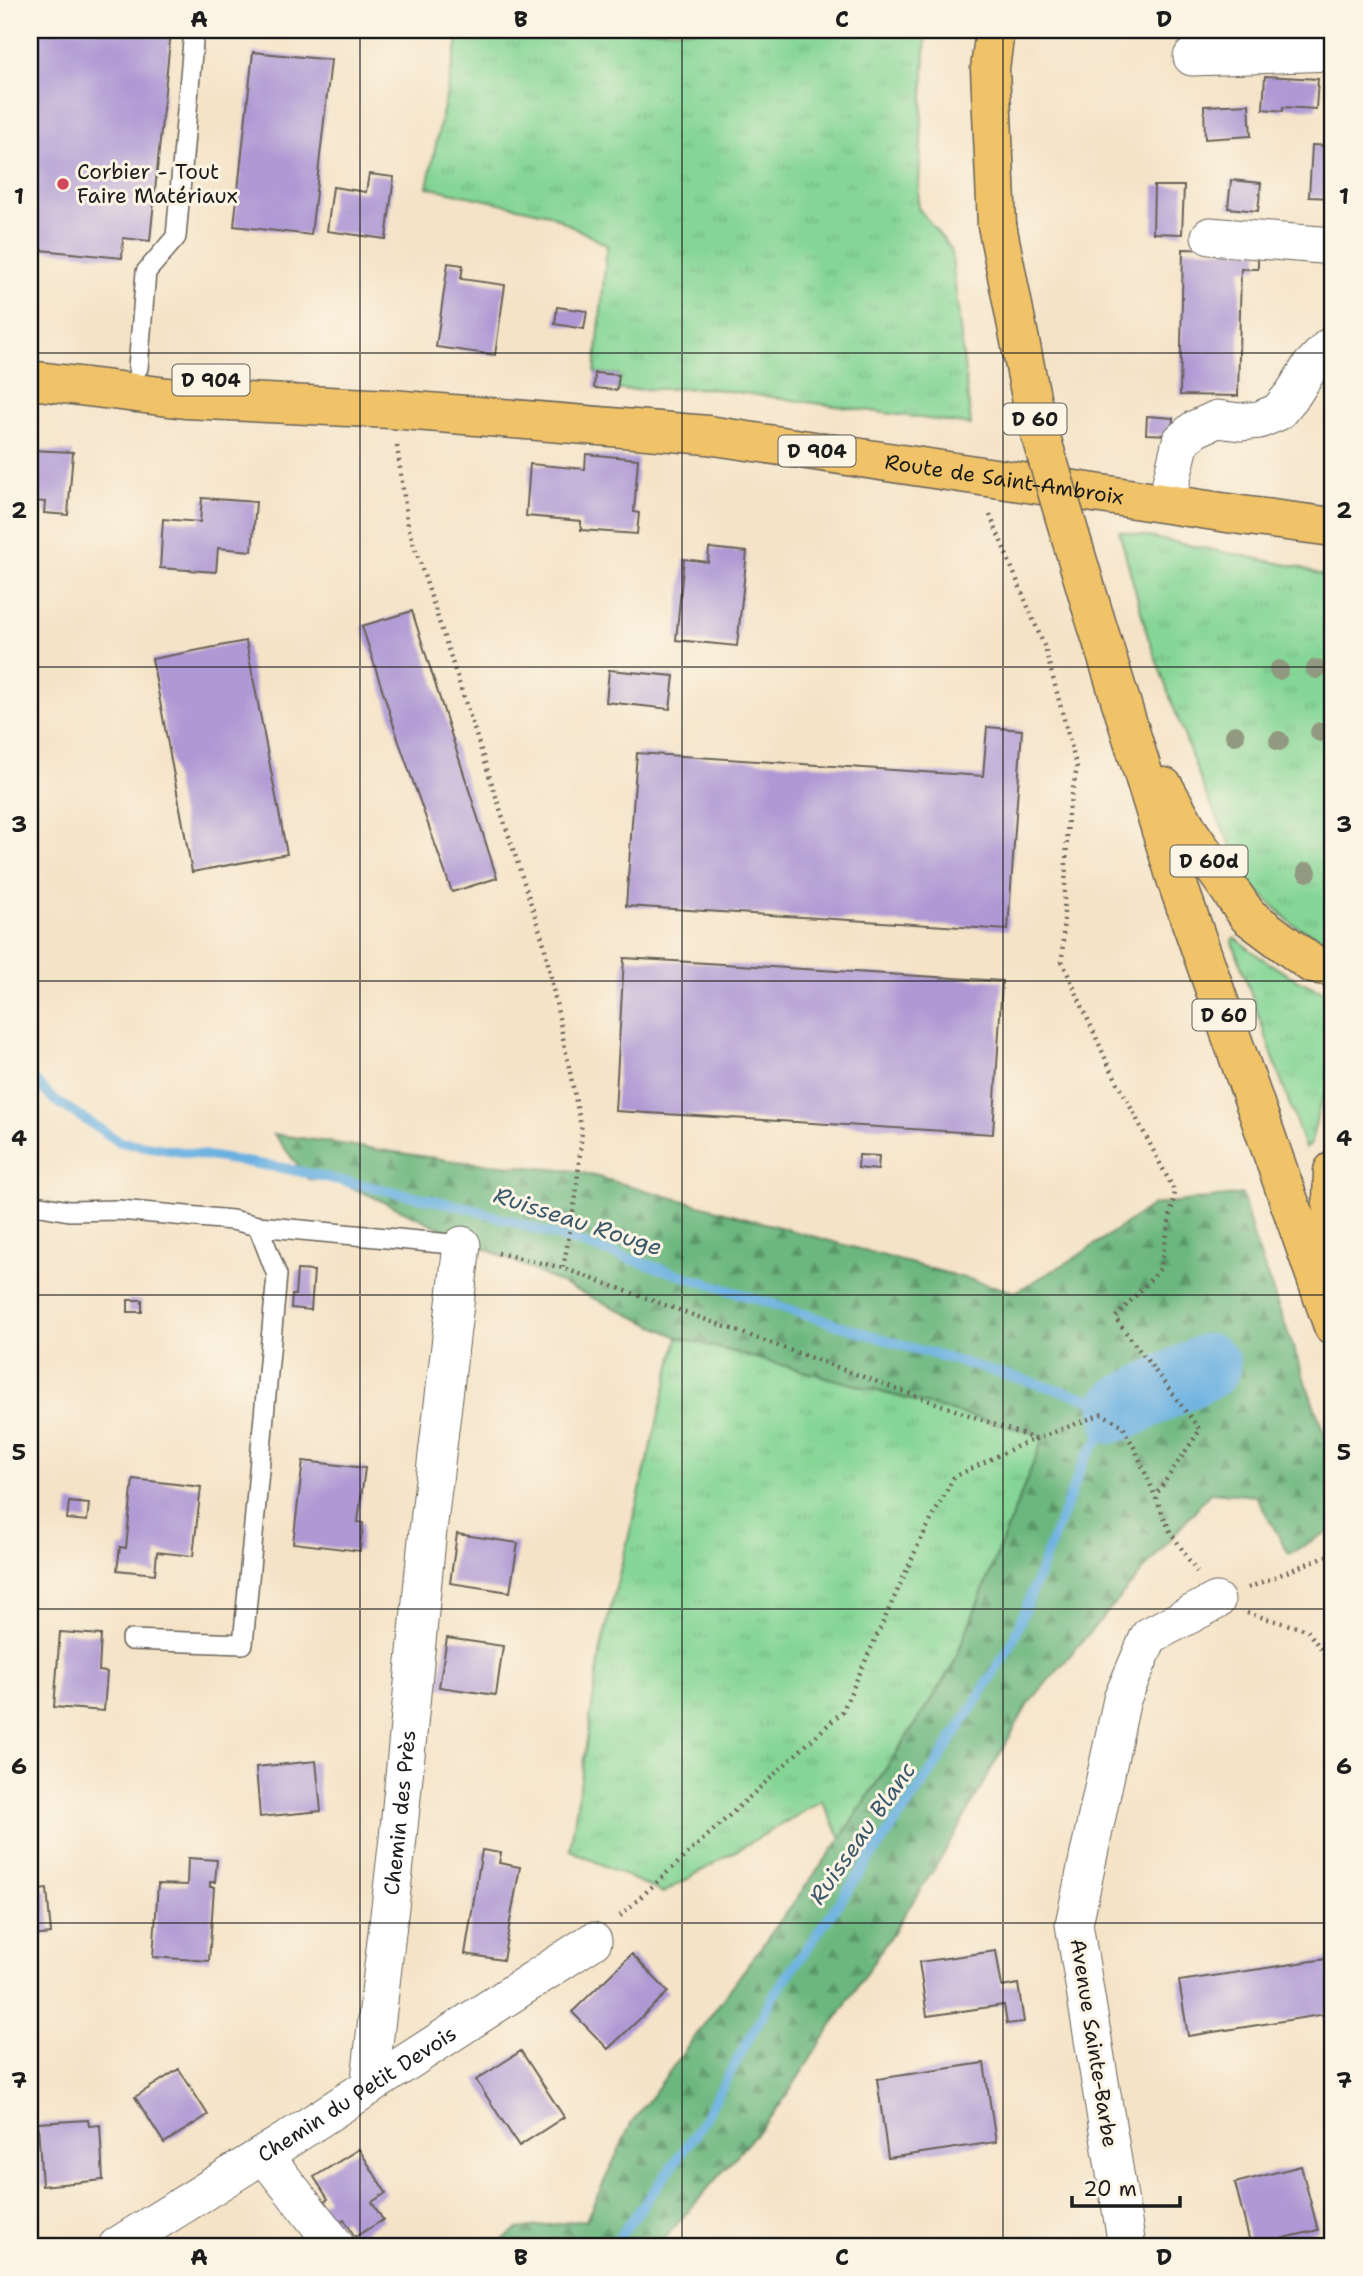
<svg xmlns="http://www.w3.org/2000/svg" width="1363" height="2276" font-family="'Shantell Sans',sans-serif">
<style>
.grass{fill:url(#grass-tufts);stroke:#507959;stroke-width:2}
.forest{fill:url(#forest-firs);stroke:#446a4e;stroke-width:2}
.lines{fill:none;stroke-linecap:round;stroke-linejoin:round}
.stream{stroke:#6ab1e1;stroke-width:10}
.canal{stroke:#6ab1e1;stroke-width:38}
.river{stroke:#6ab1e1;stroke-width:65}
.building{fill:#af98d4}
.service-casing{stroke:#686258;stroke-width:22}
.minor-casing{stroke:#686258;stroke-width:39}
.primary-casing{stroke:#686258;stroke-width:41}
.path{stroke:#686258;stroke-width:4.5;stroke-dasharray:2 5;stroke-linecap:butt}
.service{stroke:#fff;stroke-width:19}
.minor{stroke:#fff;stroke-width:37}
.primary{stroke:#f0c369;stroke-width:38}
.primary-bridge-casing{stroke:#686258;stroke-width:41;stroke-linecap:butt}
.primary-bridge{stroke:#f0c369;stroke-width:38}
.tree{fill:#929981}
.grid{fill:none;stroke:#1c1c1c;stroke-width:2;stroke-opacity:0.55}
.poi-dot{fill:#d1495b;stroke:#fcf5e5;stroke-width:2.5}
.labels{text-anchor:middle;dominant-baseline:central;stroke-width:6;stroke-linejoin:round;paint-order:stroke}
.shield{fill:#fcf5e5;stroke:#5f5d58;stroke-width:2}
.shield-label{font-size:19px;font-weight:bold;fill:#1c1c1c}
.poi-label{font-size:21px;fill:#1c1c1c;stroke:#fcf5e5;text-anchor:start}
.street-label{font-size:21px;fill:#1c1c1c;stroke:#fcf5e5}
.water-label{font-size:23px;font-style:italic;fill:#3b586b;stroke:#fcf5e5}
.neatline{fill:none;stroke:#1c1c1c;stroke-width:2.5}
.grid-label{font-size:23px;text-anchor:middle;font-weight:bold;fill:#1c1c1c}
</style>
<defs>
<pattern id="grass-tufts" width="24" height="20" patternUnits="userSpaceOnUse" patternTransform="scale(1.75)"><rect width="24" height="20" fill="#85d696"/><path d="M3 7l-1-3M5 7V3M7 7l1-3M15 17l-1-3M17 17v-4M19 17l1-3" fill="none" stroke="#72b781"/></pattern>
<pattern id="forest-firs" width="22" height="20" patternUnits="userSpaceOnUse" patternTransform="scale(1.75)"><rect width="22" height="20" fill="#6cb77f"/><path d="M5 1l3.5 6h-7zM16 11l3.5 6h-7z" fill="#589467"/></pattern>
</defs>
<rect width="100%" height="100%" fill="#fcf5e5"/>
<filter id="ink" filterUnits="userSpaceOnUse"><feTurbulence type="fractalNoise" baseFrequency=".0143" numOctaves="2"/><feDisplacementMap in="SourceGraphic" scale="14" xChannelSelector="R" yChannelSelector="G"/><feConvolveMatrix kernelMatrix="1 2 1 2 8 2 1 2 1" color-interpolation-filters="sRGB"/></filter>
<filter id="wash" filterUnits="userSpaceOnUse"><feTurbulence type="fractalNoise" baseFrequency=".00686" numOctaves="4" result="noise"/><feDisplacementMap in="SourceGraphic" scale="28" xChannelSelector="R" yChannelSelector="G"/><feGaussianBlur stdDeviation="1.57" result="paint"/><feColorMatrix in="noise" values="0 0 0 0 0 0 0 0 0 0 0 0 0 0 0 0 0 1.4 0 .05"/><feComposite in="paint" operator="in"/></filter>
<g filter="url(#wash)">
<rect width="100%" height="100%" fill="#f4e3c7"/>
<path class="grass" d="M460,30H926L918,208L951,249L971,425L707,388L617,390L619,375L595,373L607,245L549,214L427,187Z
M1119,531L1299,567L1333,579V944L1292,924L1251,884L1206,795L1148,637Z
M1235,938C1264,961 1297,984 1333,994V1080L1320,1105L1310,1146L1305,1148L1232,940Z
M678,1337L1044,1436L953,1665L841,1838L822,1801L663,1893L570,1850L601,1648Z"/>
<path class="forest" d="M274,1134L454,1161L576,1171L1015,1292L1075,1258L1153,1205L1242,1194L1254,1239L1333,1458V1529L1289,1554L1256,1496L1211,1492L1028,1704L945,1852L779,2107L658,2246H495L517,2229L586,2220L631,2124L841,1838L953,1666L1044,1436L678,1337L336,1180L308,1179Z"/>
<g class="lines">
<path class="stream" d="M30,1076L53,1099L120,1142L283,1168L469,1208L905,1346L1122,1408
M613,2246L695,2135L774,1995L933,1769L1010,1647L1085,1458L1111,1425"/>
<path class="canal" d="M1111,1425L1122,1408"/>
<path class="river" d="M1122,1408L1208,1366"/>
</g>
<g id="blocks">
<path class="building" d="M30,30H171L150,241L123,238L122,258L30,249Z
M253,52L331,60L311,235L234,226Z
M1265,76L1318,79L1316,109L1283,107V111L1263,109Z
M1249,104L1251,136L1205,139L1204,106Z
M1312,145L1333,146V198L1309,197Z
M369,174L394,177L386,239L327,231L333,187L366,192Z
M1231,180L1261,183L1258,211L1228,208Z
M1154,186H1184L1182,234L1153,233Z
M1183,249L1258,251V269H1241L1238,396L1180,395Z
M448,263L463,265L461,279L505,285L495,355L436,347Z
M557,307L587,311L584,329L555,324Z
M595,373L619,375L617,390L594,388Z
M1147,416L1173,418L1172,435L1146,434Z
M30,450L73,452L68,515L44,513L45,502L30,501Z
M586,454L638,459L634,512L639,513L637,534L581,530V521L526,516L530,464L585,469Z
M202,498L256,502L252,551L218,548L216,572L160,568L163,519L200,522Z
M709,548L747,552L737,646L676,640L684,559L708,562Z
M412,611L497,878L452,892L399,742L362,626Z
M246,641L287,854L192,872L152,659Z
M609,670L674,676L670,709L606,702Z
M987,727L1022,730L1008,930L626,906L637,753L983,776Z
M624,958L1002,981L993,1134L615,1111Z
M859,1155L879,1156L878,1170L858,1168Z
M297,1270L314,1271L311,1310L291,1308L292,1295H295Z
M128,1300H142V1312H128Z
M303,1461L365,1468L358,1522L363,1523L360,1551L293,1543Z
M133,1479L201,1487L193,1556L157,1552L155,1574L117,1570L120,1547L126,1548Z
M69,1502L89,1504L87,1521L67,1519Z
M457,1534L518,1543L510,1592L450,1583Z
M60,1632L101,1635L99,1671L107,1672L104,1711L54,1707Z
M447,1638L503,1646L496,1695L439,1687Z
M316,1761L321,1811L260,1817L256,1767Z
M482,1850L501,1853L499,1863L520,1867L503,1960L465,1954Z
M188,1858L217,1860L215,1882H210V1887H214L209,1961L153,1957L158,1884L187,1885Z
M47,1889L51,1934L30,1936V1891Z
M996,1951L1002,1987L1018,1984L1024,2022L1007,2024L1004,2005L927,2016L919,1962Z
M632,1954L668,1992L608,2049L572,2012Z
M1333,1958V2013L1188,2036L1179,1981Z
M521,2051L564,2117L519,2146L476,2080Z
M984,2063L996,2142L888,2158L877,2079Z
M179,2069L208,2115L164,2143L135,2097Z
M88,2120L89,2126L100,2125L103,2180L42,2186L38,2123Z
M359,2149L386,2193L372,2202L383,2220L355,2237L344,2219L331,2226L318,2205L328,2199L314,2177Z
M1301,2166L1318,2230L1251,2246L1235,2183Z"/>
</g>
</g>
<g filter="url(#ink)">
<use href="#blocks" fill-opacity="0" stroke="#686258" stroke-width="2"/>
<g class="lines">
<g class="service-casing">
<path id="service" d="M138,368L146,272L176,237L194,30
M30,1204L69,1211L119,1210L232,1220L258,1226L277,1275L243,1644L131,1640
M258,1226L462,1245"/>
</g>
<g class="minor-casing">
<g id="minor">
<path d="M1192,57L1333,52"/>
<path d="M1210,236L1333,246"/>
<path d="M1166,503L1181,441L1195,429L1217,419L1240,422L1259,420L1278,412L1293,394L1310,367L1329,347L1333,346"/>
<path id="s1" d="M369,2087L398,1838L427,1539L462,1245"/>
<path d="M264,2155L336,2246"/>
<path id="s2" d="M117,2246L287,2140L593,1941"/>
<path d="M1127,2246L1074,1924L1122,1699L1149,1636L1216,1601"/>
</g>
</g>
<g class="primary-casing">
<g id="primary">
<path d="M995,30L990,69L997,225"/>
<path id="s3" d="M30,380L185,399L391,409L708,435L1241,515L1333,527"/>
<path d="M1092,609L1178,885L1333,1326"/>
<path d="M1164,787L1191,835L1248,916L1312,964L1333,967"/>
<path d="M1329,1290L1333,1171"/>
</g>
</g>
<path class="path" d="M397,446L408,526L544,944L582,1131L576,1196L563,1268
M990,515L1045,648L1077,768L1068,814L1062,961L1107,1062L1175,1192L1160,1269L1115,1318L1200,1430L1155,1496
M498,1253L563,1268L1035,1439
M1248,1588L1328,1555
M1247,1613L1307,1630L1333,1666
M620,1916L842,1712L920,1541L954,1477L1020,1445L1102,1414L1122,1425L1135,1449L1170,1531L1197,1572"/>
<use href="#service" class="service"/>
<use href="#minor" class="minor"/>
<use href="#primary" class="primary"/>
<g class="primary-bridge-casing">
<path id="primary-bridge" d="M997,225L1035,417L1092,609"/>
</g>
<use href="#primary-bridge" class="primary-bridge"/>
</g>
<g class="tree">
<circle cx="1316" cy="669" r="10"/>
<circle cx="1279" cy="670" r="10"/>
<circle cx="1320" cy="732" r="10"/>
<circle cx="1235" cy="735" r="10"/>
<circle cx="1279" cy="741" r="10"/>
<circle cx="1307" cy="872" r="10"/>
</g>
</g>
<path class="grid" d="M360,30V2246M682,30V2246M1003,30V2246M30,353H1333M30,667H1333M30,981H1333M30,1295H1333M30,1609H1333M30,1923H1333"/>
<circle class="poi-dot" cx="63" cy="184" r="7"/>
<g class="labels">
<g class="shield">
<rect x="172.5" y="364.5" width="77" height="31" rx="5"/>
<rect x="1003.5" y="403.5" width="63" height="31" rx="5"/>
<rect x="778.5" y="435.5" width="77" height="31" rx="5"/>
<rect x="1170.5" y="845.5" width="77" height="31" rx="5"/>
<rect x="1192.5" y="999.5" width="63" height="31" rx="5"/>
</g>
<g class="shield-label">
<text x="211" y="380">D 904</text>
<text x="1035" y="419">D 60</text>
<text x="817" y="451">D 904</text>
<text x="1209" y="861">D 60d</text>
<text x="1224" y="1015">D 60</text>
</g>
<g class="poi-label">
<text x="77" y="172">Corbier - Tout<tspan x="77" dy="24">Faire Matériaux</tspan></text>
</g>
<g class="street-label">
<text stroke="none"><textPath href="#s3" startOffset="980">Route de Saint-Ambroix</textPath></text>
<text stroke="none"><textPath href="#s1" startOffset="276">Chemin des Près</textPath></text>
<text transform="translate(1094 2043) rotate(81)">Avenue Sainte-Barbe</text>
<text stroke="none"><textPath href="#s2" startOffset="284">Chemin du Petit Devois</textPath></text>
</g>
<g class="water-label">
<text transform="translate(578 1221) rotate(18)">Ruisseau Rouge</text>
<text transform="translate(862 1833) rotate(-55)">Ruisseau Blanc</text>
</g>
</g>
<rect width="1363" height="2276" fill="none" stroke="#fcf5e5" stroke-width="77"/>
<path d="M1072 2196v10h108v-10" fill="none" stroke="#1c1c1c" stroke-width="3.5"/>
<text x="1083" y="2196" font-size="21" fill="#1c1c1c" stroke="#fcf5e5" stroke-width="5" paint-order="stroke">20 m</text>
<rect x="38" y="38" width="1286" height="2200" class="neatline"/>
<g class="grid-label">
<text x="199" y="27">A</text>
<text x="521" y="27">B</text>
<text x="842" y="27">C</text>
<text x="1164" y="27">D</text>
<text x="19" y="204">1</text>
<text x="1344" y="204">1</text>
<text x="19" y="518">2</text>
<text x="1344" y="518">2</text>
<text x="19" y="832">3</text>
<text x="1344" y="832">3</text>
<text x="19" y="1146">4</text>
<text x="1344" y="1146">4</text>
<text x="19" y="1460">5</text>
<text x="1344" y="1460">5</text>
<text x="19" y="1774">6</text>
<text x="1344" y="1774">6</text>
<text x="19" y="2088">7</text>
<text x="1344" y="2088">7</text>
<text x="199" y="2265">A</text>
<text x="521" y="2265">B</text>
<text x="842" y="2265">C</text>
<text x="1164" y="2265">D</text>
</g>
</svg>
